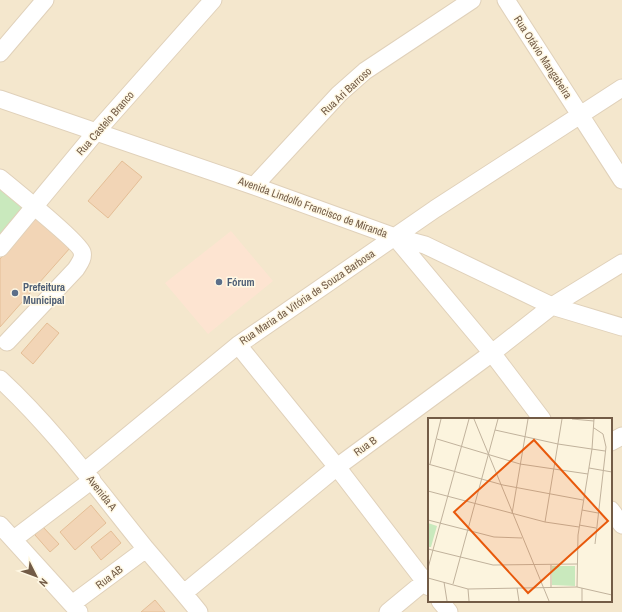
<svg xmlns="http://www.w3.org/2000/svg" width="622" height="612" font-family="'Archivo Narrow',sans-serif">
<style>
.residential{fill:#f4e7cd;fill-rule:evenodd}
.commercial{fill:#fde4d1}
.green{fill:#c9e9bd}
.building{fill:#f2d5b6;stroke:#e4be96}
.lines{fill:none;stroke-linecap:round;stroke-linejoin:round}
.minor-casing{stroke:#e0d1ba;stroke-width:19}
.minor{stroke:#fff;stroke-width:17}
.service-dot{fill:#5c6f8a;stroke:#fff8e4;stroke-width:1.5}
.labels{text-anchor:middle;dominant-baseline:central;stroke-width:3;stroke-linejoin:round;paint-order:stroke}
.street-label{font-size:11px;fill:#725b46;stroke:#fff8e4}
.service-label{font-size:11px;font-weight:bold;fill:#4e5e75;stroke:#fff8e4;text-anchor:start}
.inset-road{fill:none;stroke:#c1b29c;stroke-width:1}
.view{fill:#e8590c;fill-opacity:0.15;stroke:#e8590c;stroke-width:2}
.inset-edge{fill:none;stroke:#725b46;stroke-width:2}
</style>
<rect width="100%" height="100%" fill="#fcf4de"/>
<path class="residential" d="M0,0H622V612H0ZM429,419H611V601H429Z"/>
<path class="commercial" d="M231,231L273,281L208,334L165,283Z"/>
<path class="green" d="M0,187L23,208L0,234Z"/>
<path class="building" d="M122,161L142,177L108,218L88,201Z
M36,218L70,248L0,327V259Z
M47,323L59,333L33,364L21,353Z
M91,505L106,523L75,550L60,532Z
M43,527L59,544L50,552L35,535Z
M111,531L121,543L101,560L91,547Z
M155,600L165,612H141Z"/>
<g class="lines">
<g class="minor-casing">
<path id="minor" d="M506,0L622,180
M0,53L45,0
M0,99L254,186L395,237L425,245L552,306L622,327
M0,178C12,188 80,243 82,252C84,258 79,264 76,269L7,342
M254,186L339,94L365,71L472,0
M395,237L492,353L542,419
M0,248L96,132L213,0
M238,345L337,467L429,587
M0,379C56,431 98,490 146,549C164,570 182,591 199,612
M611,442L622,436
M85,471L238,345L435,209L622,88
M611,510L622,525
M0,525L79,612
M14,539L92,480
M184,593L337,467L492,353L552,306L622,263
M440,601L449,612
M72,604L146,549
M388,612L429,578"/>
</g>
<use href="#minor" class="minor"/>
</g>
<g class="service-dot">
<circle cx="219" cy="282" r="4"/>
<circle cx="15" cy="293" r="4"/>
</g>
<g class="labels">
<g class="street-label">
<text transform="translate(543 57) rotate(57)">Rua Otávio Mangabeira</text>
<text transform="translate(346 91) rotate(-43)">Rua Ari Barroso</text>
<text transform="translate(105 123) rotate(-49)">Rua Castelo Branco</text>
<text transform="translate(313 207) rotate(20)">Avenida Lindolfo Francisco de Miranda</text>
<text transform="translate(307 297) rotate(-34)">Rua Maria da Vitória de Souza Barbosa</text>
<text transform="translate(365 446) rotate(-36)">Rua B</text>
<text transform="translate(102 493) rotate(52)">Avenida A</text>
<text transform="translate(109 577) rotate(-37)">Rua AB</text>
</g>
<g class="service-label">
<text x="227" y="282">Fórum</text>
<text x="23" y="287">Prefeitura<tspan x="23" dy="13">Municipal</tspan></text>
</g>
</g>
<g transform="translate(428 418)">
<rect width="184" height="184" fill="#fcf4de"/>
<path d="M0,105L9,108L3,129H0ZM124,148H147V168L124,167Z" fill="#c9e9bd"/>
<path class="inset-road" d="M46,1L121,183M144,1L166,3M166,10L175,16L178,29L167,126M67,12L130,26L177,33M9,21L92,46L160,56M0,46L75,67L155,82M2,46L13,1M161,50L184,54M0,73L117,104L151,109M154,92L170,95M84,96L100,1M0,102L66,119L94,120M117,104L134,1M151,107L168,110M0,131L65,147L149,146M123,147V169M0,150L41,1M0,160L40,171L149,169L184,177M16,164L19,183M25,166L70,1M149,169L150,117L164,31L166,1M89,170L91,183M40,171L41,183M154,183V170"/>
<path class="view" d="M106,22L180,103L100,175L26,94Z"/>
<rect width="184" height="184" class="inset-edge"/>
</g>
<g transform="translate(36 576) rotate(132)" stroke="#fff8e4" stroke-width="3" paint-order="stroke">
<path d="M0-3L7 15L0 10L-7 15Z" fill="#725b46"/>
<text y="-6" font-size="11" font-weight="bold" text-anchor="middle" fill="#725b46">N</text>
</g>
</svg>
